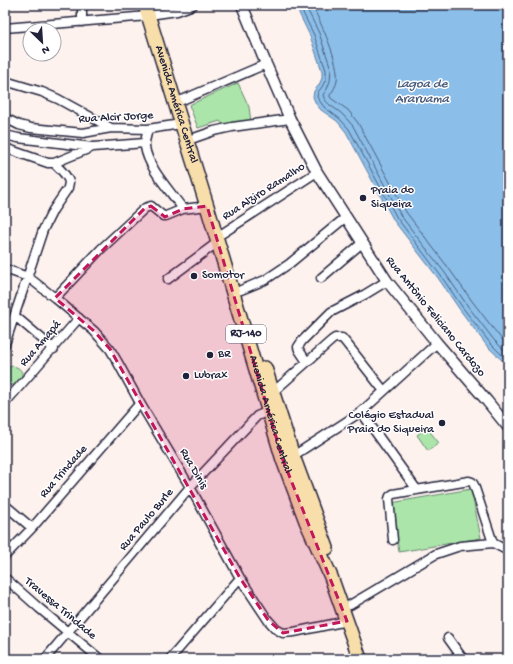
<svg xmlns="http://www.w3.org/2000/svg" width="513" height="664" font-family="'Gochi Hand',sans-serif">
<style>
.green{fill:#abe5a9;stroke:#668472}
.water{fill:#8bbee8;stroke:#6180a3}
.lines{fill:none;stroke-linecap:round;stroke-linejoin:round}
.shore{stroke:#4c6080;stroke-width:1}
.minor-casing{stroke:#22223b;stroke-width:11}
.tertiary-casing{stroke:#22223b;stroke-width:13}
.trunk-casing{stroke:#22223b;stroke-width:16}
.minor{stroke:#fff;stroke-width:8}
.tertiary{stroke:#fff;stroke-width:10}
.trunk{stroke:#f8deab;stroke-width:13}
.marked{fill:#c2185b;fill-opacity:0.2;stroke:#c2185b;stroke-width:3;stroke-dasharray:8 5;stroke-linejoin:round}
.poi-dot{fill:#22223b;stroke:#fff;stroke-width:1.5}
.labels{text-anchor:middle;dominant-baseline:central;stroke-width:3;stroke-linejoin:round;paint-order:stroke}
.shield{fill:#fff;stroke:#646476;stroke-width:1}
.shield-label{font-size:11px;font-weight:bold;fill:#22223b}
.street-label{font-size:12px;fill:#22223b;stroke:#fff}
.poi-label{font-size:12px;fill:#22223b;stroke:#fff;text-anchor:start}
.water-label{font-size:13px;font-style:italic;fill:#475978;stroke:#fff}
</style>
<rect width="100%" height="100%" fill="#fdf2ee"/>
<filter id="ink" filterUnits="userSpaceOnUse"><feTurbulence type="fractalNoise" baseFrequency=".025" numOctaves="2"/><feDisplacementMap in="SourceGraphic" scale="8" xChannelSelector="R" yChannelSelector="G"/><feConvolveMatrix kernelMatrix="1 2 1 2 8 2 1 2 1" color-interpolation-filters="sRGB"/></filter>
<g filter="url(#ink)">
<path class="green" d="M238,83L249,107L251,122L225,127L220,121L198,128L189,105Z
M11,366C16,366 23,369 22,376C22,379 18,382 16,385H10L5,381V370Z
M427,428L439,443L428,451L417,435Z
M471,489L481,538L399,552L391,503Z"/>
<path class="water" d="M295,5H508V366L487,346L460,310L438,278L394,221L346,132L337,121L321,110L316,104L313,97L314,91L319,85L322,78V71L310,36Z"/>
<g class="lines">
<path class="shore" d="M299,5L314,35L326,70V79L322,87L318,92L317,97L324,107L340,119L349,129L397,218L441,276L463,308L490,343L508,361
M305,5L319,33L331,69L330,81L327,89L323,95C326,106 337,108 344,116C347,119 350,123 353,126L401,216L445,273L467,305L494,340L508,354
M312,5C320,22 340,62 337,81C336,86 333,91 330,95V97L332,99L348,110L358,123L406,212L450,270L472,301L499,336L508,345"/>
<g class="minor-casing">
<path id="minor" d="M82,5V22
M156,14L177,11L193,5
M5,28L148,16
M5,81L42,92L58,99L111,128
M182,100L266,64
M5,118L19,125L31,128L83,133L111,128L148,129L181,124
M148,129C147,135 144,141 145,147C148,168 171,192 183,209
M5,135L18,138L92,147
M194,138L214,131L232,127L290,119
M5,148L48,163H54L93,147L145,143
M223,233L317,172
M5,269L28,277L55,298L94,331L110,349L117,361L140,403L190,487L240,578L268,620L276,629L283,633L294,632L347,621
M321,278L362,243
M168,279L218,242
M241,290L265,280L289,264L346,217
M55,298L101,249L145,208L151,206L163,216H166L183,209L207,206
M15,316L54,349
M5,344L43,230L53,210L68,188C68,186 69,184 69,182C68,176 58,167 54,163
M307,362L299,350L298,347L302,341L331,312L364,295L387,281
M272,393L332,340L335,338H342L347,344L384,391
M5,403L79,318
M361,412L417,490
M293,456L361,412L437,343
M5,505L32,528
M393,540L389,499L390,496L393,494L469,481L472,482L474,485L493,543
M5,556L32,528L140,403
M5,578L39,608L100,659
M350,605L436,554L460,546L493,543L508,551
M448,638L463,659
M45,659L190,487L257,416L271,410
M170,659L240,578"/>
</g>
<g class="tertiary-casing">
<path id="tertiary" d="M242,5L266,64L290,119L317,172L387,281L437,343L487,401L508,427"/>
</g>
<g class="trunk-casing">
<g id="trunk">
<path id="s1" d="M145,5L207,206L283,460L306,521L331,577L360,659"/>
<path d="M265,368L293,456L327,548"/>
</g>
</g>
<use href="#minor" class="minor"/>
<use href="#tertiary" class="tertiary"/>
<use href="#trunk" class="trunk"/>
</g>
</g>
<path class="marked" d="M151,206L165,217L183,209L207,206L283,460L347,621L283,633L268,620L240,578L110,349L94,331L55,298L145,208Z"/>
<g class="poi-dot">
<circle cx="363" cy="198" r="4"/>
<circle cx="194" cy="276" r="4"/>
<circle cx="210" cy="355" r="4"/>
<circle cx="186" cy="376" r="4"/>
<circle cx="442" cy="423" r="4"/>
</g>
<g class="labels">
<rect class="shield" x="226" y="325" width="40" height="18" rx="3"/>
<g class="shield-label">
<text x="246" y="334">RJ-140</text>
</g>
<g class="street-label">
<text stroke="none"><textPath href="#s1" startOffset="104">Avenida América Central</textPath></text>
<text transform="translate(116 118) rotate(-3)">Rua Alcir Jorge</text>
<text transform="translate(264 192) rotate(-33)">Rua Alziro Ramalho</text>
<text transform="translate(435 317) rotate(51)">Rua Antônio Feliciano Cardozo</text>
<text transform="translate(41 344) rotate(-49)">Rua Amapá</text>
<text stroke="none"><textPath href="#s1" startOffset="428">Avenida América Central</textPath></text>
<text transform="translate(193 469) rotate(60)">Rua Dinis</text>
<text transform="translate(64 472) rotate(-49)">Rua Trindade</text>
<text transform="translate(147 520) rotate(-50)">Rua Paulo Burle</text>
<text transform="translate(60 609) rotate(40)">Travessa Trindade</text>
</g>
<g class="poi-label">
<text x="371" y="191">Praia do<tspan x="371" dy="14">Siqueira</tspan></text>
<text x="202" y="276">Somotor</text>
<text x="218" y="355">BR</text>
<text x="194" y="376">Lubrax</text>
<text x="434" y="416" text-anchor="end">Colégio Estadual<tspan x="434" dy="14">Praia do Siqueira</tspan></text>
</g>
<g class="water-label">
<text x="422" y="84">Lagoa de<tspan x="422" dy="15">Araruama</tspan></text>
</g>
</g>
<rect width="513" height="664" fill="none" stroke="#fff" stroke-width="20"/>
<rect x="10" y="10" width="493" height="644" fill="none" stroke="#22223b" stroke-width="1.5" filter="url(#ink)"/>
<g transform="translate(42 42) rotate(155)"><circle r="19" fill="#ffffff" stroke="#a7a7b1"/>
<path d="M0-3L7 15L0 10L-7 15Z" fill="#22223b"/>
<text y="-6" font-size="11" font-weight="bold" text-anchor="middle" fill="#22223b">N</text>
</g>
</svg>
